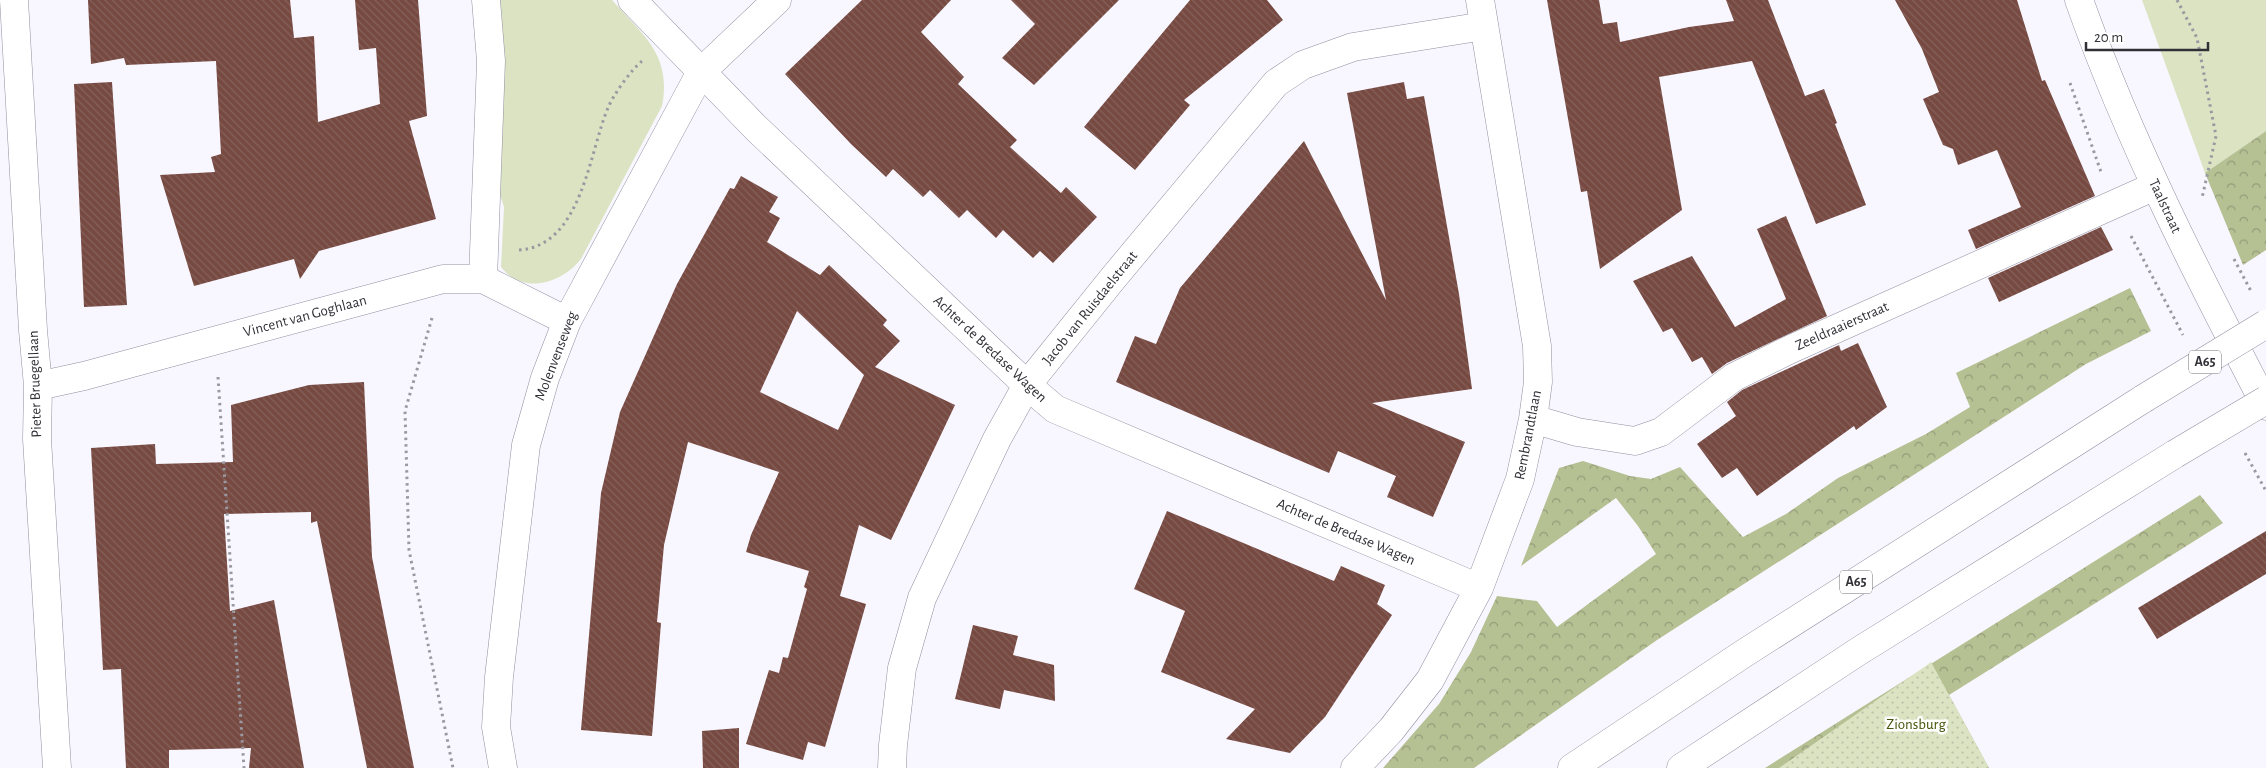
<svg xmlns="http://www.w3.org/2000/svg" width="2266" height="768" font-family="'Alegreya Sans',sans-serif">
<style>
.grass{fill:#dbe3c3}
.forest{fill:url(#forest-crowns)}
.park{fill:url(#park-dots)}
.building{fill:url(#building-back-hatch);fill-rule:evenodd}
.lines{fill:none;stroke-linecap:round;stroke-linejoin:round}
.street-casing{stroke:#918fa0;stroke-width:29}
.secondary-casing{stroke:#918fa0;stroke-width:29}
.highway-casing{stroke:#918fa0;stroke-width:29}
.path{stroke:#9a99a0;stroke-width:3;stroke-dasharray:2.5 4;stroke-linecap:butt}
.street{stroke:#fff;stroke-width:28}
.secondary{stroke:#fff;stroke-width:28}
.highway{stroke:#fff;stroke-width:28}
.highway-bridge-casing{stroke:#918fa0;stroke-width:29;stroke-linecap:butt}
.highway-bridge{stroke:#fff;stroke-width:28}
.labels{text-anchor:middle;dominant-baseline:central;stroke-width:5;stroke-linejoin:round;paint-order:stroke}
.shield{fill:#fff;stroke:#6f6e73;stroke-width:1}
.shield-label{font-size:14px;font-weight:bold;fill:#313037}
.street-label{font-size:15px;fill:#313037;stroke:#fff}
.park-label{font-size:15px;fill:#47530a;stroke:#fff}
</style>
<defs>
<pattern id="forest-crowns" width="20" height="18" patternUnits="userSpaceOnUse" patternTransform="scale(1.25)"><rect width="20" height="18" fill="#b5c093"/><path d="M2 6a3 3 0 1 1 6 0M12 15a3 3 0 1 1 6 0" fill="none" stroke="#949c79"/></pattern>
<pattern id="park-dots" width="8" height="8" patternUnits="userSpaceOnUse" patternTransform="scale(1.25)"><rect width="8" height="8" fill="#dbe3c3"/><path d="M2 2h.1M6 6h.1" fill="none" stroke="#bcc3a8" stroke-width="1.8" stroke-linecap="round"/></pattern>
<pattern id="building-back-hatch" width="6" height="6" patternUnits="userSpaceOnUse" patternTransform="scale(1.25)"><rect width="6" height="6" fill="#764941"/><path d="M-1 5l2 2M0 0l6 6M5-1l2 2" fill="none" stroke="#85615b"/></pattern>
</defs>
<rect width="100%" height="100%" fill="#f8f7ff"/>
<path class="grass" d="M497,0H612C643,35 672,55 662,106L581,259C561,284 523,295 501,267L504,207L498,189Z
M2142,0H2266V131L2205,173Z"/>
<path class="forest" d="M2266,131V250L2243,265L2205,173Z
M2130,288L2151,331L2086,364L1657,640L1474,768H1383L1439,704L1471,652L1497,596L1537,601L1557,627L1656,554L1638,526L1616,498L1521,566L1559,468L1583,461L1630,476L1651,479L1680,467L1743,537L1786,514L1838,478L1926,434L1970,407L1956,373Z
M2200,495L2223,523L1949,695L1989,768H1765Z"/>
<path class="park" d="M1931,662L1989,768H1779L1927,665Z"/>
<path class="building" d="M88,0H290L294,38L314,36L318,122L380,104L376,48L359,50L355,0H418L427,116L409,121L436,219L319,251L300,279L294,259L194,286L160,175L215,172L211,157L221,154L216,61L126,65L124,58L91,64Z
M862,0H951L921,32L964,77L958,84L1017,140L1010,147L1061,193L1066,187L1097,217L1053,263L1040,251L1033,258L1003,230L996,238L967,210L959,218L930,190L923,197L893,169L886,177L851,144L785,74Z
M1011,0H1119L1034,85L1002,58L1035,24Z
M1190,0H1267L1283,20L1184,100L1190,105L1135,170L1084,127Z
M1547,0H1599L1603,24L1617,22L1620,42L1689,27L1734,21L1726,0H1768L1805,96L1824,89L1837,123L1835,124L1866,205L1816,224L1752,61L1659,77L1682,210L1600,269L1587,191L1581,192Z
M1895,0H2017L2042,81L2045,80L2095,196L1976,249L1968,230L2021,207L1997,150L1958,165L1953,149L1943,145L1923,99L1939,92L1922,49Z
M112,82L127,305L84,307L74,84Z
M1404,82L1407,99L1424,96L1459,294L1472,389L1372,403L1465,442L1433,517L1387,497L1396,476L1338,451L1329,473L1116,382L1135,336L1156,344L1180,288L1304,141L1386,300L1347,93Z
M741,176L778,197L769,212L780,218L767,242L820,275L829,265L887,320L883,325L900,341L875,367L955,405L891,540L859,525L840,596L866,604L825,747L808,742L803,760L746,744L769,670L779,673L783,657L788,658L807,589L804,587L809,571L746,552L751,535L779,472L688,442L664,545L657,622L661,623L652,736L581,730L601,493L620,412L677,284L730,188L734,189ZM797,311L864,375L838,430L760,392Z
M1786,216L1827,316L1727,363L1712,374L1702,357L1692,362L1672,328L1663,332L1633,281L1692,256L1735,327L1786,299L1757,229Z
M2101,227L2113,250L1999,302L1988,278Z
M1858,343L1887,407L1856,430L1854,426L1757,496L1737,468L1722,478L1697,444L1736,416L1727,402L1742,390L1839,345L1841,351Z
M364,382L372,557L414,768H367L317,521L311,523V512L224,514L230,611L274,600L304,768H249L251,748L169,750V768H126L121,669L103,670L91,448L155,444L156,464L233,462L231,405L309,385Z
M1167,511L1334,581L1341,566L1385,585L1377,604L1392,615L1325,717L1290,753L1226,739L1255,709L1161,672L1185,611L1134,589Z
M2266,531V574L2157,639L2138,608Z
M973,625L1018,636L1013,655L1054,665L1055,701L1004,690L1000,709L955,699Z
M739,728V768H703L702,731Z"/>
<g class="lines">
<g class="street-casing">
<path id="street" d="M14,0L33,330L38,386L37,439L57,768
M632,0L756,128L1027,385L1055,409L1479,588
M483,279L491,61L486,0
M38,386L84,376L443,279H483L567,321
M1533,419L1577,432L1635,441L1661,432L1734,377L1791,349L2155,186
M503,768L496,727L499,677L526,445L545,378L567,321L701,72L777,0
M892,768L893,745L902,668L922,598L997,439L1027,385L1114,277L1276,83L1303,65L1353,47L1484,26
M1355,768L1391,730L1430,680L1479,588L1520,479L1533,419L1538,382L1537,346L1480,0"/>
</g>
<g class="secondary-casing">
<path id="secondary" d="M2079,0C2129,141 2197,274 2266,406"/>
</g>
<g class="highway-casing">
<path id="highway" d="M1572,768L1743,654L2143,399
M1681,768L1859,651L2175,454"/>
</g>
<path class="path" d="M2177,0L2197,38L2216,136L2202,198
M2070,83L2101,172
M2131,236L2183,335
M519,250C582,246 589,152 608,108C613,95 631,70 642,61
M2234,259L2252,293
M432,318L405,411L409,550L453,768
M218,377L244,768
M2245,453L2266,491"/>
<use href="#street" class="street"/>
<use href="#secondary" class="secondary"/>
<use href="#highway" class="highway"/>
<g class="highway-bridge-casing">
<path id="highway-bridge" d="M2143,399L2266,324
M2175,454L2266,400"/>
</g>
<use href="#highway-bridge" class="highway-bridge"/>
</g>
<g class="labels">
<g class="shield">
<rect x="2189" y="350.5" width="32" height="23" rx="4"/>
<rect x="1840" y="570.5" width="32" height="23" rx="4"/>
</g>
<g class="shield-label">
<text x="2205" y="362">A65</text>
<text x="1856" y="582">A65</text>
</g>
<g class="street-label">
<text transform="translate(2165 206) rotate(65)">Taalstraat</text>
<text transform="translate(1090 308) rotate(-51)">Jacob van Ruisdaelstraat</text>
<text transform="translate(305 316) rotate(-15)">Vincent van Goghlaan</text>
<text transform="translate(1842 326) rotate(-24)">Zeeldraaierstraat</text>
<text transform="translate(990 349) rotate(43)">Achter de Bredase Wagen</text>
<text transform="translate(556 356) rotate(-69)">Molenvenseweg</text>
<text transform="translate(35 384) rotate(-92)">Pieter Bruegellaan</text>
<text transform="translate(1528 435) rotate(-79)">Rembrandtlaan</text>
<text transform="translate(1346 532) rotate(23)">Achter de Bredase Wagen</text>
</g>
<g class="park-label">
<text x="1916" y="724">Zionsburg</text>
</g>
</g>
<path d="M2086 42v8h122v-8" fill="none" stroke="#313037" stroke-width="2.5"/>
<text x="2094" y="42" font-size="15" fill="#313037" stroke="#ffffff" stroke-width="4" paint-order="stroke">20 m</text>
</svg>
